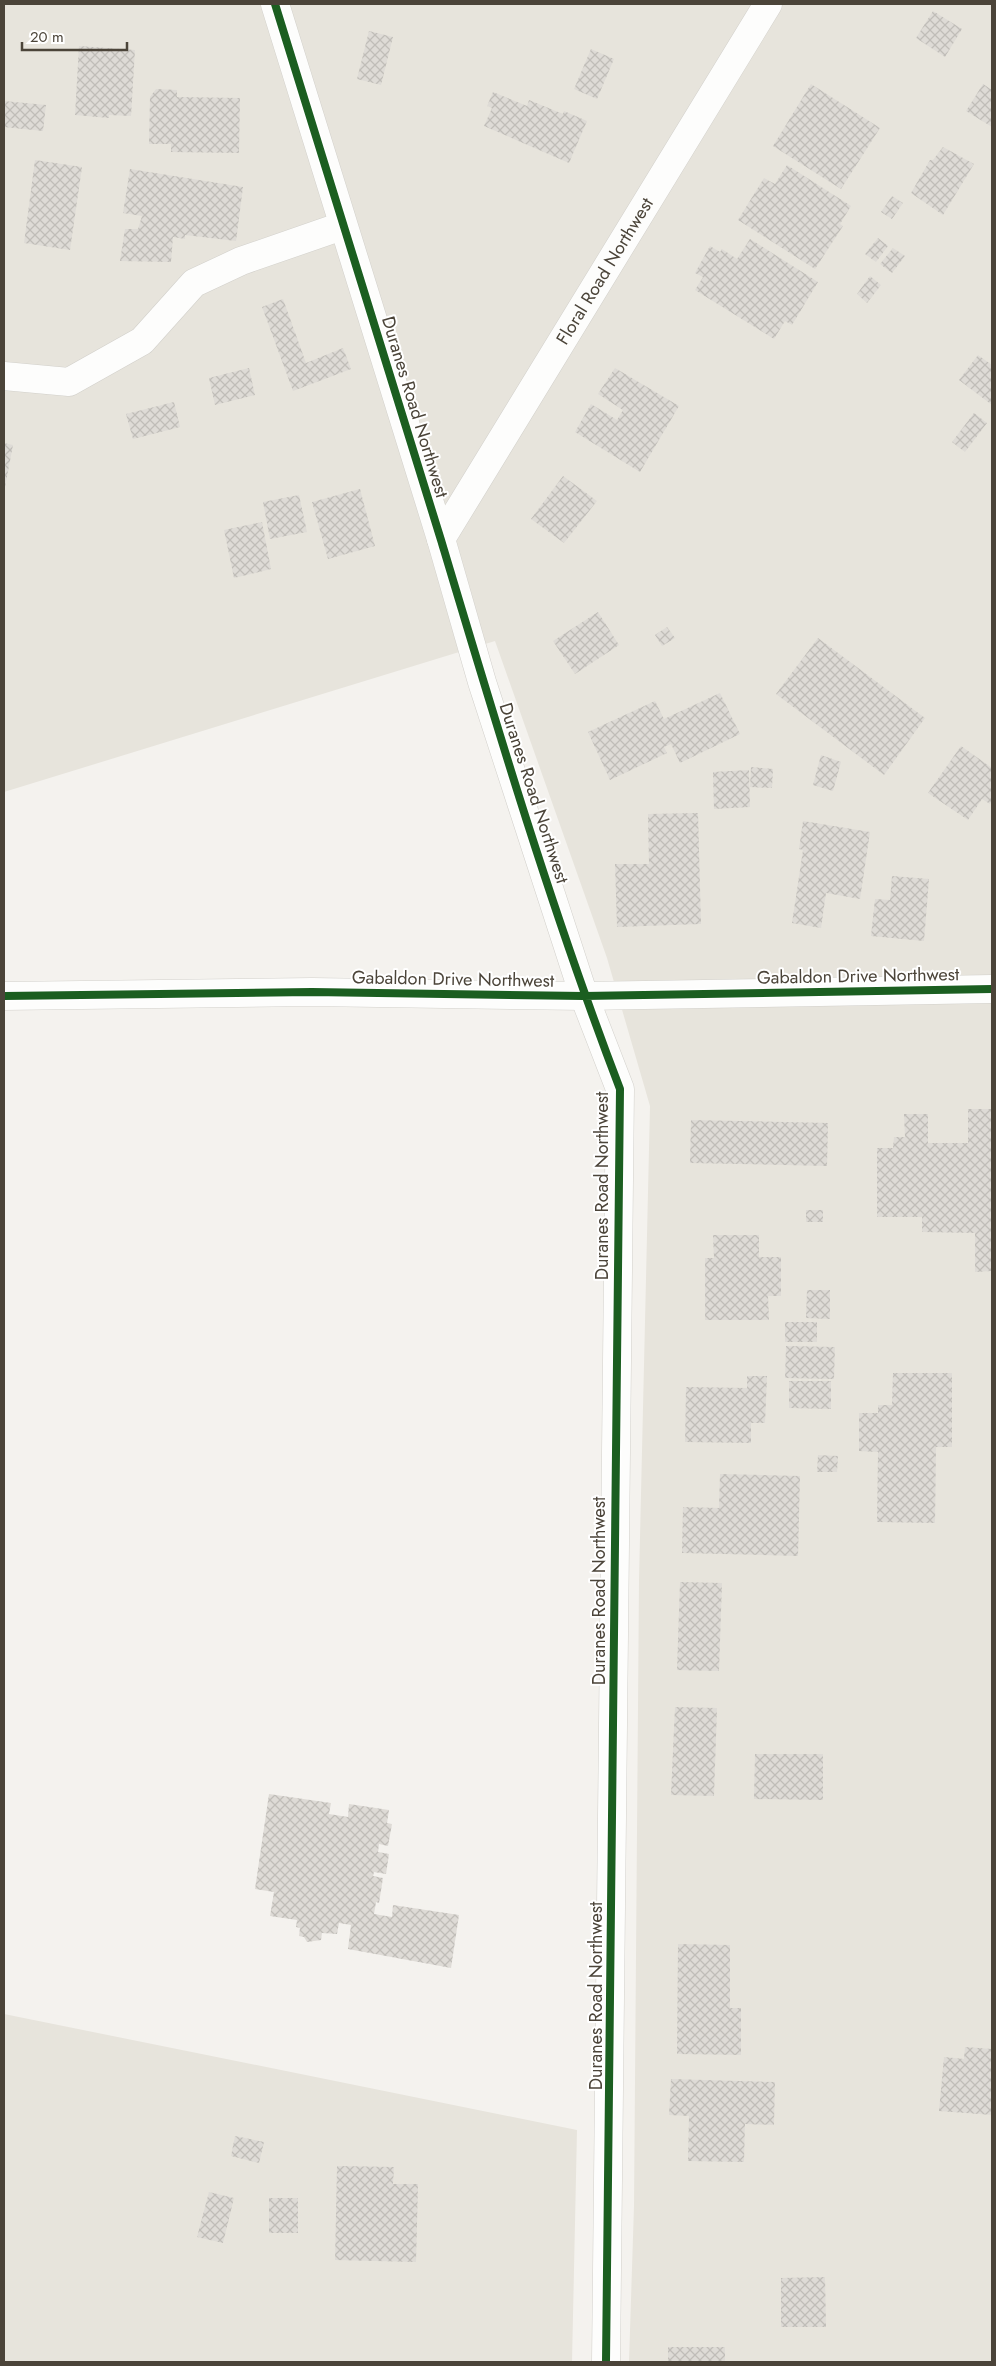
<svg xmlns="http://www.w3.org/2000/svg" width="996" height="2366" font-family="Jost,sans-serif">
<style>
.residential{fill:#e7e4dc}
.building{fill:url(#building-cross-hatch)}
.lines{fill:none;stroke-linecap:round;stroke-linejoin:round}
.minor-casing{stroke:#d2d0cb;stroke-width:29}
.tertiary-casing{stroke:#d2d0cb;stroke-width:29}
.minor{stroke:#fdfdfc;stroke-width:28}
.tertiary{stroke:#fdfdfc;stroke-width:28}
.cycleway-casing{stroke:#fff;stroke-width:11}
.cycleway{stroke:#1b5e20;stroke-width:8}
.labels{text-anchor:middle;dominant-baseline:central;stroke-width:4;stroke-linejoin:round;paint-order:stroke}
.street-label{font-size:18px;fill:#4b4439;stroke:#fff}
</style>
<defs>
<pattern id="building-cross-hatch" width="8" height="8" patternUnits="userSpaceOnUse" patternTransform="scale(1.25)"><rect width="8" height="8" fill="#dedbd6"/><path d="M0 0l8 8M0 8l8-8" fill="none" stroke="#c0bdb8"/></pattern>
</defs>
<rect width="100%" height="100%" fill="#f4f2ee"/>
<path class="residential" d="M4,4H992V2362H629L634,2206L639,1581L650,1106L607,958L495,641L4,792Z
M4,2014L577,2130L572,2362H4Z"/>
<path class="building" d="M933,11L962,29L945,57L916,38Z
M369,31L393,37L381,85L357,79Z
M79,46L135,50L131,116L109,115V118L75,115Z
M591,49L614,59L597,99L574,89Z
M811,84L880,128L841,189L773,146Z
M983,84L992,90V127L966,111Z
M156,89L177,90V97L240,98L239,153L171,152V144H149L150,97Z
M493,92L527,106L529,100L563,114L564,111L587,121L569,163L484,126L492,108L487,106Z
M4,101L46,105L43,131L4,127Z
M943,147L974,164L943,215L911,193L930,160H933Z
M35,160L82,167L70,250L24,243Z
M787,165L851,206L840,224L843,226L815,269L738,220L764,178L775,184Z
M130,169L243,187L236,241L185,235V239L173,237L171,262L120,261L125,229H138L142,216L123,213Z
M892,196L903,203L892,219L881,212Z
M878,238L888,246L876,262L865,254Z
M750,239L818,282L792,325L785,321L774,339L695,290L703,277L695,273L710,246L720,252L722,249L737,259Z
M893,248L905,256L892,273L880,264Z
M870,276L881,285L867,303L857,294Z
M283,299L306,363L343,348L351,369L293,391L262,307Z
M978,355L992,365V405L959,380Z
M249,368L255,395L215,405L209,378Z
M615,368L679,406L640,472L575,432L591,404L617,420L623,410L598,394Z
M174,402L180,427L133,439L126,414Z
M974,413L987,423L965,452L952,442Z
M4,443L13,445L5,487H4Z
M563,476L597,501L564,543L531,519Z
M360,489L375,546L328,559L312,502Z
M299,495L307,532L270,539L263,502Z
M262,522L271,569L234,578L224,530Z
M598,612L619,645L575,674L553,641Z
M667,627L675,638L662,646L655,635Z
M818,638L925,718L884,775L776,694Z
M720,693L740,734L680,763L671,744L664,747L667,753L610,780L588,732L655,701L664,719Z
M961,746L992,768V801L990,804L982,799L968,820L928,793Z
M821,755L841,762L833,791L813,785Z
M751,767L773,769L772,788L750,787Z
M749,770L750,807L714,809L713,772Z
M698,813L701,924L617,927L615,864H649L648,814Z
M803,821L870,832L860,899L826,893L821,928L792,923L803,850L799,849Z
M892,876L929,879L924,941L871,936L875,899L890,900Z
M968,1109H992V1271L975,1272V1233L922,1232V1217H877V1148H893L894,1137H905L904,1114H928V1143H968Z
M691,1120L828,1123L827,1166L690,1163Z
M806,1210H823V1222H806Z
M713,1235H759V1257H781V1296H768L769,1320H705V1258H714Z
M807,1290H830V1319L806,1318Z
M785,1322H817V1342H785Z
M786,1346L835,1347L834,1379L785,1378Z
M893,1373H952V1447H936L935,1523L877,1522L878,1452L859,1451V1413H878V1405H892Z
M747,1376H767L765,1423H751V1443L685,1442L686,1387L747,1388Z
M789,1381H831V1409L789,1408Z
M818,1455L838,1456L837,1472H817Z
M720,1474L800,1476L798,1556L682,1553L683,1507L719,1508Z
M680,1582L722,1583L719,1671L677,1670Z
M675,1707L717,1708L714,1796L671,1795Z
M755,1754H823V1800L754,1799Z
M269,1794L331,1803L329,1814L348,1817L349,1804L389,1810L387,1823L392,1824L388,1846L379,1844L378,1852L389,1854L386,1874L374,1872L373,1876L383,1878L379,1903L376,1902L374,1914L392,1917L393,1905L459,1915L451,1968L348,1949L351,1925L339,1923L337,1934L322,1933L321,1940L307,1942L304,1937L299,1936L300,1928L296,1927L297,1920L270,1916L274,1892L255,1889Z
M678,1944L730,1945V2008H741V2055L677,2054Z
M965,2047L992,2049V2115L939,2111L944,2057L964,2059Z
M671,2079L775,2082L774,2125L745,2124L744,2162L688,2161L689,2116L669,2115Z
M235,2136L264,2142L259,2163L231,2156Z
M337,2166L394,2167L393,2184H418L416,2262L335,2260Z
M209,2192L234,2198L223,2243L197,2237Z
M269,2198H298V2233H269Z
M825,2277L826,2327H781V2278Z
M668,2347H725V2362H668Z"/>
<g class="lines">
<g class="minor-casing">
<g id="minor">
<path d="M4,376L69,382L142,341L194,283L241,261L342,226"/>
<path id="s1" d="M441,539L768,4"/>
<path d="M584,996L620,1089L606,2362"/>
</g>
</g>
<g class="tertiary-casing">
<path id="tertiary" d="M275,4L441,539L482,682L584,996
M4,996L312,992L584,996L992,989"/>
</g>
<use href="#minor" class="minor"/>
<use href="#tertiary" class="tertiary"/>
<g class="cycleway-casing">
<path id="cycleway" d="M275,4C329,183 387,361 441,540C496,724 551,909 620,1089L606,2362
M4,996L312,992L584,996L992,989"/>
</g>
<use href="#cycleway" class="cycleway"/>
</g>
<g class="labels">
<g class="street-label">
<text stroke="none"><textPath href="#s1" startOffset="314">Floral Road Northwest</textPath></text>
<text transform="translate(415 407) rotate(73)">Duranes Road Northwest</text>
<text transform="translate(534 793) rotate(72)">Duranes Road Northwest</text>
<text transform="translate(858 976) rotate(-1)">Gabaldon Drive Northwest</text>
<text transform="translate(453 979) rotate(1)">Gabaldon Drive Northwest</text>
<text transform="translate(602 1186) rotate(-90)">Duranes Road Northwest</text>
<text transform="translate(599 1591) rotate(-90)">Duranes Road Northwest</text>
<text transform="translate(596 1996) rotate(-90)">Duranes Road Northwest</text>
</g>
</g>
<rect width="996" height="2366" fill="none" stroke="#4b4439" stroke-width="10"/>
<path d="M22 42v8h105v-8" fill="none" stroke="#4b4439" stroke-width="2.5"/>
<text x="30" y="42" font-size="15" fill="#4b4439" stroke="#ffffff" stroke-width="4" paint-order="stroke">20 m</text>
</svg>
